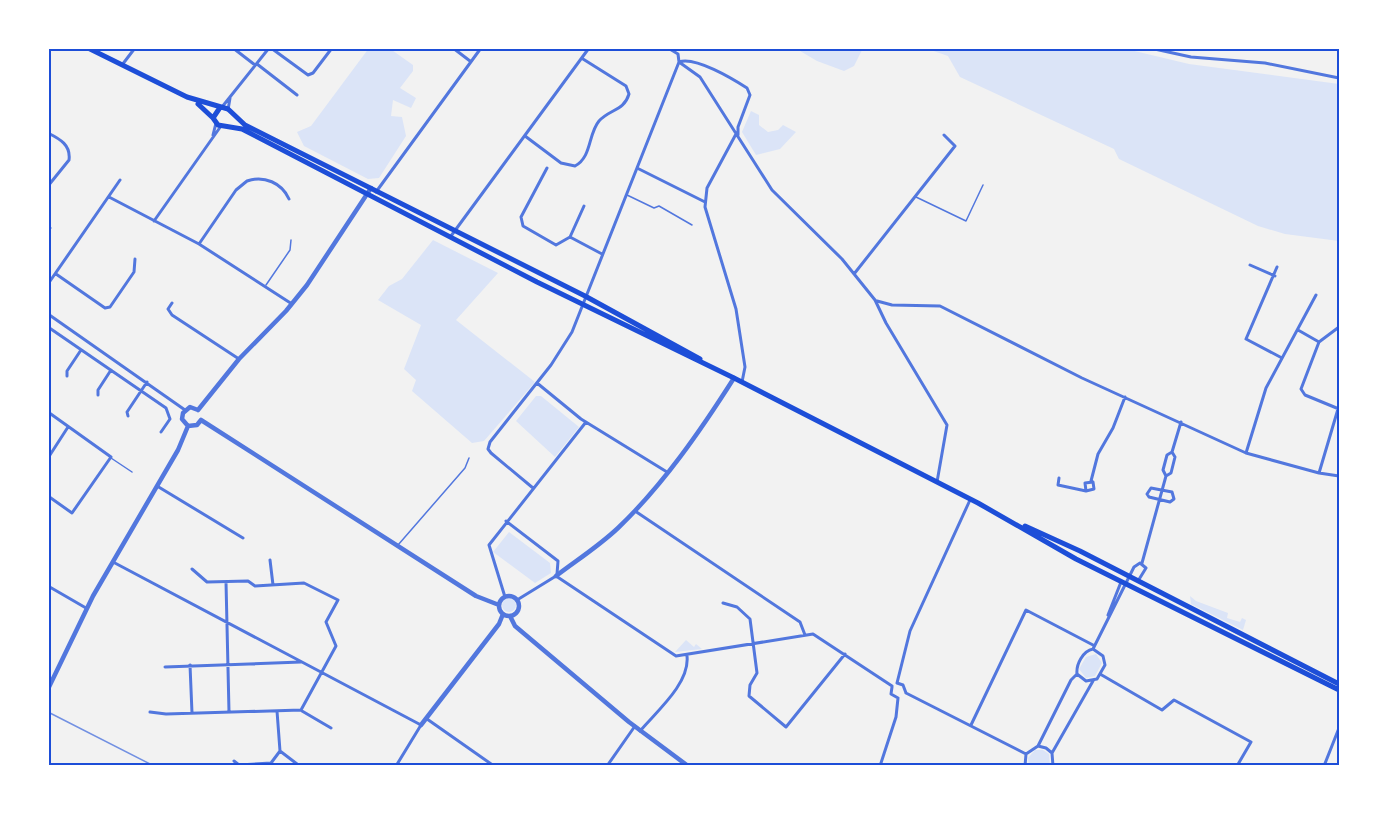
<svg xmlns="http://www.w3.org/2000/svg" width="1387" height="814" font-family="'Libre Baskerville',serif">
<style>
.green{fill:#dbe4f7}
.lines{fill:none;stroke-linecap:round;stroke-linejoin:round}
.service{stroke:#5277de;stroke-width:1.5}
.minor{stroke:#5277de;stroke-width:3}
.tertiary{stroke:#5277de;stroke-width:4.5}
.primary{stroke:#1d4ed8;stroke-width:5}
.rail{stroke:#7290e2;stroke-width:1.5}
.neatline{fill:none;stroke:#1d4ed8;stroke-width:2}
</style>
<rect width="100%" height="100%" fill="#f2f2f2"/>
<path class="green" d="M369,48H389L413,65V71L400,88L416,98L411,108L393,100L391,116L402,117L406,136L379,178L368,179L304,146L297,132L311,126Z
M795,48H863L854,66L844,71L817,61Z
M925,48H1122L1189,64L1339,84V241L1285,234L1258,226L1119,159L1114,149L960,77L948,56Z
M751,111L759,115V125L768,132L778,130L783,125L796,132L780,149L756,155L742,132Z
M433,240L498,273L456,320L535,382L484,441L472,443L412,391L416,380L404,369L421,325L378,300L389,286L402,279Z
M536,396H541L579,427L555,457L516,421Z
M509,532L550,563L551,573L535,583L493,552Z
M1190,596L1196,601L1228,613L1227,618L1240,622L1242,618L1246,620L1243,630L1191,604Z
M502 605a7 7 0 1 1 14 0a7 7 0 1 1-14 0Z
M686,640L694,647L696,644L702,649L675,652Z
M1096,654L1102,663L1095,676L1086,678L1079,669L1086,657Z
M1035,750H1043L1049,754L1050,766H1029L1028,758Z"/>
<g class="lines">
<path class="service" d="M627,195L654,208L659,206L692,225
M916,197L966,221L983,185
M266,285L290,250L291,240
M111,458L132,472
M398,545L465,468L469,458"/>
<path class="minor" d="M233,48L255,65
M271,48L308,75L313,73L332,48
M453,48L470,61
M668,48L678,54L679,62
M1150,48L1191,57L1265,63L1339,78
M679,62L700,77L772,190L842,259L875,300L886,323L947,425L937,482
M679,62C695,56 733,79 747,88L750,95L738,127V135
M257,64L297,95
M122,65L135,48
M222,107L269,48
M228,110L230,98
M48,133C60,139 71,145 69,160L48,186
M736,134L707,188L705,207L736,309L745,367L742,382
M213,135L216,123
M525,136L561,163L575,166C592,157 588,134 599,121C610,109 624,111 629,94L626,86L583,59
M547,168L521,217L523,226L556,245L570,237
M637,168L705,202
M376,192L481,48
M109,197L199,244L292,304
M584,206L570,237L602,254
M154,221L221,126
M48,230L50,228
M451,236L589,48
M199,244L236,190L247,181C264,175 282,183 289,199
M1250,265L1275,276
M1277,267L1246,339L1282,358
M56,274L105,308L110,307L134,272L135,259
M854,274L955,146L944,135
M48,284L120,180
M877,301L892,305L940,306L1082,378L1246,453L1319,473L1339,476
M172,303L168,309L172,315L239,359
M48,314L185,410
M48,327L166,408L170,419L161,432
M1339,327L1319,342L1301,389L1305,395L1339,409
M1298,330L1319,342
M67,376V371L81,350
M537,383L581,419L667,472
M98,395V390L111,370
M48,412L111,457L72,513L48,496
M128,416L127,412L147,382
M1172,452L1181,422
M1246,453L1266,388L1316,295
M48,458L68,427
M1319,473L1338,409
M1059,478L1058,485L1086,491L1085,483L1093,482L1094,489L1086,491
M1091,481L1098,454L1113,428L1125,397
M157,486L243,538
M533,488L491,453L488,449L490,442L551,365L572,332L679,62
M1151,488L1172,492L1174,499L1170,502L1149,497L1147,494Z
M635,511L800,622L805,635
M506,521L558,561L557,574
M270,560L273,585
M113,562L421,725L396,766
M1142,563L1166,476L1171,473L1175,457L1172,452L1167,455L1163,470L1166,476
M556,576L676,656L813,634L892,686
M226,582L229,712
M48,586L86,608
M505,597L489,545L586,422
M517,600L556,576
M723,603L737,607L750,619L757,673L750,685L749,696L786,727L845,654
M1108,615L1121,582
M1093,649L1134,567L1140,563L1146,568L1138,581
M1093,649L1103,656L1105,665L1097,679L1086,681L1077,674C1076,664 1083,651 1093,649Z
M190,665L192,713
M165,667L301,662
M1100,674L1162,710L1174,700L1251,742L1237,766
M897,683L910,631L970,500
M897,683L903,685L906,693
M892,687L891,694L898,698
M906,693L1026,754
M302,711L331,728
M150,712L166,714L301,710L336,646L326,622L338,600L304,583L255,586L248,581L207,582L192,569
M427,719L494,766
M971,725L1026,610L1093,645
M640,731C657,711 690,683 687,656
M1038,746L1071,680L1077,674
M280,751L297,764L296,766
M1052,753L1093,681
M234,761L239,765L271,763
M275,766L271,763L280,751L277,711
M607,766L635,726
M880,766L896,717L898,698
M1025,766L1026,754L1038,746L1046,748L1052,753L1053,766
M1324,766L1339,728"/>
<path class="tertiary" d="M198,410L239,359L286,311L307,285L371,188
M201,420L476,596L499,605
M188,426L182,419L183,413L190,407L198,410
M188,426L197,425L201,420
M556,576C577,560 599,546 618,528C663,485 701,430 734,378
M499 606a10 10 0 1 1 20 0a10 10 0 1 1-20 0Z
M510,616L515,626L629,722L688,766
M48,689L93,596L178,450L188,426
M421,725L499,624L503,614"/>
<path class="primary" d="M88,48L187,97L228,109L245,125L585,296L700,359
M198,104L213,118
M219,109L213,118L218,125L242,129L537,282L734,378L978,503L1076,559L1339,690
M1025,526L1080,551L1339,684"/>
<path class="rail" d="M48,712L154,766"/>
</g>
<rect width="1387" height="814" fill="none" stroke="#ffffff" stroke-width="99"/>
<rect x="50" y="50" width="1288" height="714" class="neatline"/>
</svg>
